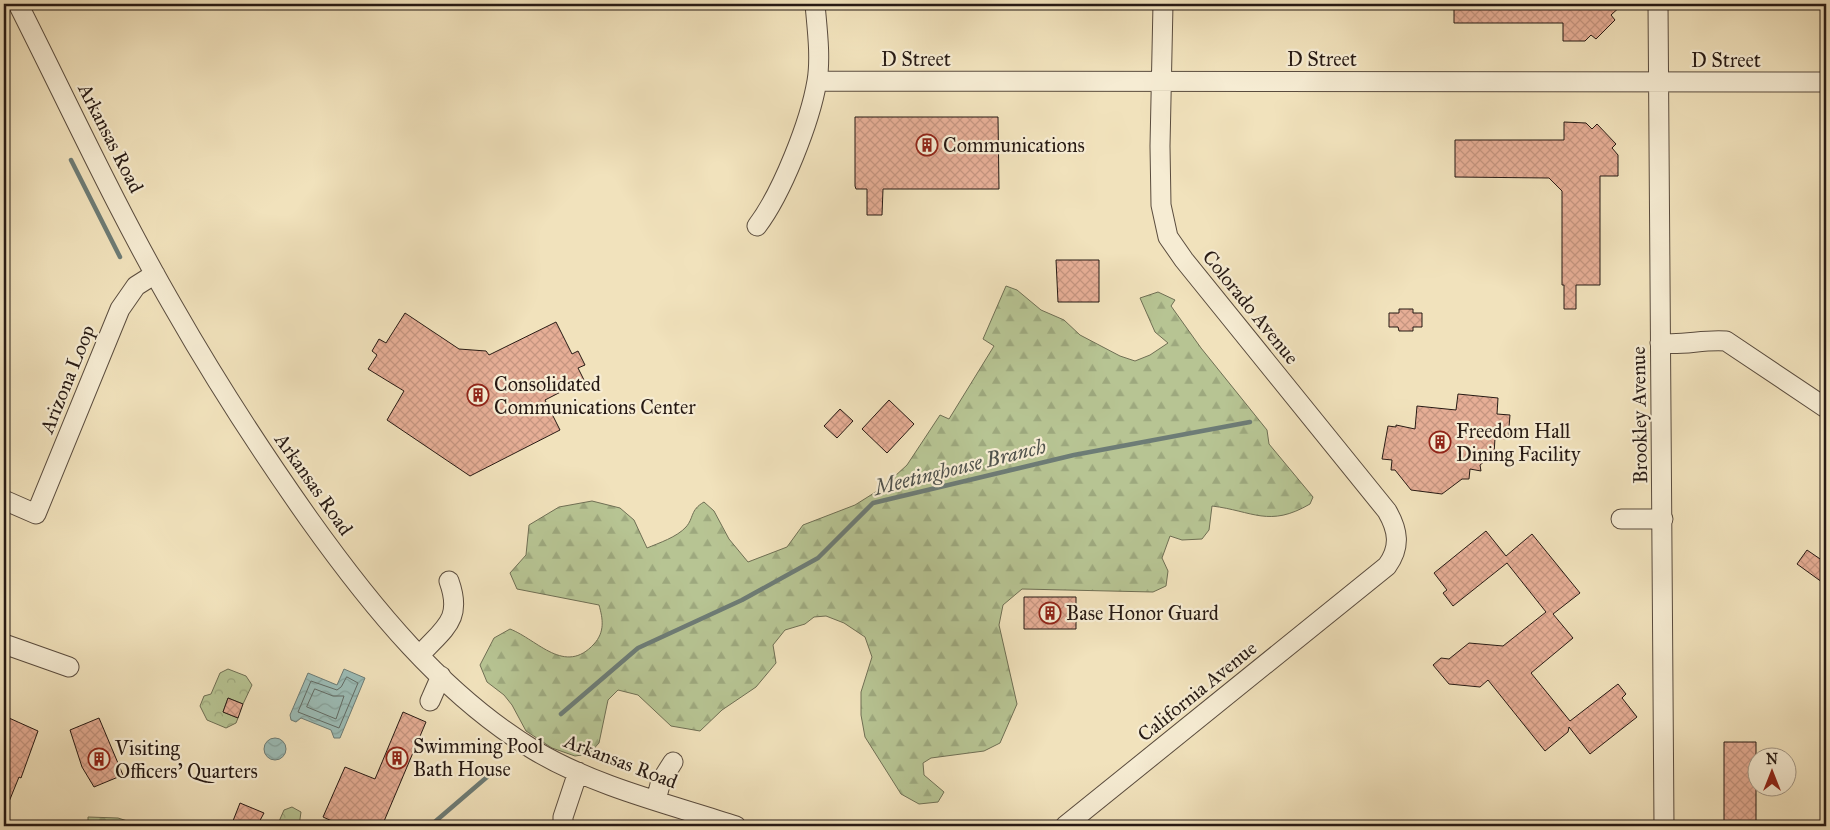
<svg xmlns="http://www.w3.org/2000/svg" width="1830" height="830" font-family="'IM FELL Great Primer',serif">
<style>
.forest{fill:url(#forest-firs);stroke:#6f6f54}
.park{fill:url(#park-crowns);stroke:#6f6f54}
.water{fill:url(#water-waves);stroke:#6d7c76}
.lines{fill:none;stroke-linecap:round;stroke-linejoin:round}
.shore{stroke:#626c66;stroke-width:1}
.stream{stroke:#6d7c76;stroke-width:4.5}
.building{fill:url(#building-cross-hatch);stroke:#271a14}
.minor-casing{stroke:#5a4c3e;stroke-width:21}
.minor{stroke:#f6ecd3;stroke-width:19}
.labels{text-anchor:middle;dominant-baseline:central;stroke-width:4.5;stroke-linejoin:round;paint-order:stroke}
.street-label{font-size:20px;fill:#271a14;stroke:#f6ecd3}
.poi-label{font-size:20px;fill:#271a14;stroke:#f6ecd3;text-anchor:start}
.water-label{font-size:21px;font-style:italic;fill:#50534d;stroke:#f6ecd3}
</style>
<defs>
<pattern id="forest-firs" width="22" height="20" patternUnits="userSpaceOnUse" patternTransform="scale(1.25)"><rect width="22" height="20" fill="#b7c493"/><path d="M5 1l3.5 6h-7zM16 11l3.5 6h-7z" fill="#9da87e"/></pattern>
<pattern id="park-crowns" width="20" height="18" patternUnits="userSpaceOnUse" patternTransform="scale(1.25)"><rect width="20" height="18" fill="#b7c493"/><path d="M2 6a3 3 0 1 1 6 0M12 15a3 3 0 1 1 6 0" fill="none" stroke="#9da87e"/></pattern>
<pattern id="water-waves" width="16" height="10" patternUnits="userSpaceOnUse" patternTransform="scale(1.25)"><rect width="16" height="10" fill="#9cbdb7"/><path d="M0 5q4-4 8 0t8 0" fill="none" stroke="#86a29c"/></pattern>
<pattern id="building-cross-hatch" width="8" height="8" patternUnits="userSpaceOnUse" patternTransform="scale(1.25)"><rect width="8" height="8" fill="#e6ae96"/><path d="M0 0l8 8M0 8l8-8" fill="none" stroke="#c59580"/></pattern>
</defs>
<rect width="100%" height="100%" fill="#f1e2bc"/>
<filter id="stains"><feTurbulence type="fractalNoise" baseFrequency=".004" numOctaves="4"/><feColorMatrix values="0 0 0 0 .2 0 0 0 0 .09 0 0 0 0 .02 0 0 0 .5 -.17"/></filter>
<radialGradient id="worn" r=".72"><stop offset=".6" stop-color="#630" stop-opacity="0"/><stop offset="1" stop-color="#630" stop-opacity=".3"/></radialGradient>
<path class="forest" d="M1006,286L1017,290L1041,310L1064,320L1080,335L1120,356L1135,361L1150,355L1168,343L1155,332L1140,298L1158,292L1175,300L1171,306L1201,348L1267,430L1269,444L1313,497L1310,504C1269,528 1253,511 1212,506L1209,530L1202,539L1182,540L1170,536L1162,558L1168,571L1166,586L1153,592L1022,589L1003,605L999,625L1017,704L1000,743L984,751L931,758L923,763L924,775L944,792L938,802L919,804L901,794L865,737L861,715V692L872,657L865,637L844,623L826,616L814,617L805,624L785,630L773,645L776,663L756,687L722,710L700,731L671,726L638,695L618,690L608,700L599,743L589,754L575,756L552,748L526,731L512,705L504,695L487,682L480,665L494,638L510,629C538,640 565,676 594,644C605,632 603,619 599,605L517,589L510,573L526,555L529,525L559,507L592,501L620,508L634,520L647,548C659,543 677,537 686,527C694,518 690,510 704,502L714,511L729,539L748,562L787,547L803,525L855,505L882,488L907,465L940,415L949,419L994,346L983,339Z
M88,817L118,818L143,826H88Z"/>
<path class="park" d="M228,669L246,676L252,685L243,704L228,698L223,712L238,718L236,723L226,728L207,720L200,706L204,696L211,694L220,673Z
M292,807L301,812L299,826H277L284,810Z"/>
<path class="water" d="M344,669L365,678L340,738H334L331,730L301,718L296,722L291,720L290,715L308,673L337,685Z
M264 749a11 11 0 1 1 22 0a11 11 0 1 1-22 0Z"/>
<g class="lines">
<path class="shore" d="M347,677L358,683L339,728L298,712L311,681L337,690L341,687Z
M315,689L333,696H344L336,719L307,707Z"/>
<path class="stream" d="M71,160L120,257
M561,714L638,648L742,600L818,558L873,503L1074,455L1250,422
M430,826L487,777"/>
</g>
<path class="building" d="M1454,4H1623L1611,15L1615,20L1596,39L1591,35L1585,41H1563V23H1454Z
M855,117H998L999,189H883L882,215H867V189H856L855,186Z
M1564,122L1586,123L1592,129L1597,124L1616,144L1612,148L1618,155V176H1600V285H1576V309H1564V285H1562V191L1549,178L1455,177V140H1564Z
M1056,260H1099V302H1058Z
M1399,309H1413V313H1422V327H1413V331H1399L1398,327H1389V313H1399Z
M405,313L459,349L486,351L489,355L556,322L572,354L578,351L585,365L578,368L584,380L545,400L560,430L470,476L387,420L404,391L368,369L377,355L372,351L379,339L386,343Z
M1458,394L1498,398L1497,414L1510,415L1508,439L1495,438L1494,454L1480,465L1481,471L1470,469L1469,479H1462L1442,494L1411,490L1395,470H1391L1392,460L1382,459L1388,426L1396,427V425L1415,429L1417,406L1456,410Z
M889,400L914,424L887,453L862,429Z
M840,409L853,421L837,438L824,426Z
M1486,531L1506,556L1532,534L1580,593L1553,614L1573,638L1531,673L1570,721L1618,684L1626,694L1622,698L1637,717L1590,754L1569,727L1568,732L1545,751L1488,680L1480,687L1449,684L1433,665L1441,658L1449,659L1469,643L1503,646L1546,612L1507,563L1453,606L1443,593L1447,590L1434,573Z
M1807,550L1826,563V585L1797,564Z
M1024,597H1076V629H1024Z
M228,698L243,704L238,718L223,712Z
M403,712L426,722L382,826H332L334,822L323,817L345,767L375,779Z
M9,718L38,731L21,778L19,777L4,814V731Z
M99,718L123,775L94,787L82,767L70,730Z
M1724,742H1756V826H1724Z
M240,803L264,813L257,826H231Z"/>
<g class="lines">
<g class="minor-casing">
<path id="minor" d="M18,4C69,105 117,210 174,308C215,380 261,451 309,519C371,606 442,694 534,750C596,787 669,804 736,826
M1658,4L1664,826
M817,81L1826,82
M757,226C782,193 810,122 817,81C821,57 817,28 815,4
M1660,343C1683,346 1703,339 1726,341L1826,408
M4,500L36,514L120,309L136,286L155,274
M1621,519H1663
M4,644L69,667
M420,655C444,628 463,620 449,581
M430,701L441,676
M656,800L661,781L673,762
M563,826V817L578,772
M1065,826L1387,566C1401,547 1398,530 1387,511L1184,260L1168,237L1161,205L1160,146L1163,4"/>
</g>
<use href="#minor" class="minor"/>
</g>
<defs>
<g id="building-ring" transform="scale(1.125)"><circle r="9.5" fill="#f6ecd3" stroke="#8f2418" stroke-width="1.5"/><path d="M-4-6H4V6H1V3H-1V6H-4ZM-2.5-4.3h1.7v1.8h-1.7ZM.8-4.3h1.7v1.8H.8ZM-2.5-1h1.7V.8h-1.7ZM.8-1h1.7V.8H.8Z" fill="#8f2418"/></g>
</defs>
<g fill-rule="evenodd">
<use href="#building-ring" x="927" y="145"/>
<use href="#building-ring" x="478" y="395"/>
<use href="#building-ring" x="1440" y="442"/>
<use href="#building-ring" x="1050" y="613"/>
<use href="#building-ring" x="397" y="758"/>
<use href="#building-ring" x="99" y="759"/>
</g>
<g class="labels">
<g class="street-label">
<text x="916" y="59">D Street</text>
<text x="1322" y="59">D Street</text>
<text x="1726" y="60">D Street</text>
<text transform="translate(111 138) rotate(63)">Arkansas Road</text>
<text transform="translate(1251 307) rotate(51)">Colorado Avenue</text>
<text transform="translate(67 379) rotate(-68)">Arizona Loop</text>
<text transform="translate(1639 415) rotate(-91)">Brookley Avenue</text>
<text transform="translate(314 484) rotate(55)">Arkansas Road</text>
<text transform="translate(1197 691) rotate(-39)">California Avenue</text>
<text transform="translate(621 761) rotate(21)">Arkansas Road</text>
</g>
<g class="poi-label">
<text x="943" y="145">Communications</text>
<text x="494" y="384">Consolidated<tspan x="494" dy="23">Communications Center</tspan></text>
<text x="1456" y="431">Freedom Hall<tspan x="1456" dy="23">Dining Facility</tspan></text>
<text x="1066" y="613">Base Honor Guard</text>
<text x="413" y="746">Swimming Pool<tspan x="413" dy="23">Bath House</tspan></text>
<text x="115" y="748">Visiting<tspan x="115" dy="23">Officers' Quarters</tspan></text>
</g>
<g class="water-label">
<text transform="translate(960 467) rotate(-14)">Meetinghouse Branch</text>
</g>
</g>
<rect width="1830" height="830" fill="none" stroke="#f1e2bc" stroke-width="20"/>
<rect x="5" y="5" width="1820" height="820" fill="none" stroke="#271a14" stroke-width="2.5"/>
<rect x="10" y="10" width="1810" height="810" fill="none" stroke="#271a14"/>
<g transform="translate(1772 772)"><circle r="24" fill="#f6ecd3" stroke="#a39887"/>
<path d="M0-4L9 19L0 12L-9 19Z" fill="#8f2418"/>
<text y="-8" font-size="14" font-weight="bold" text-anchor="middle" fill="#271a14">N</text>
</g>
<rect width="100%" height="100%" filter="url(#stains)"/>
<rect width="100%" height="100%" fill="url(#worn)"/>
</svg>
